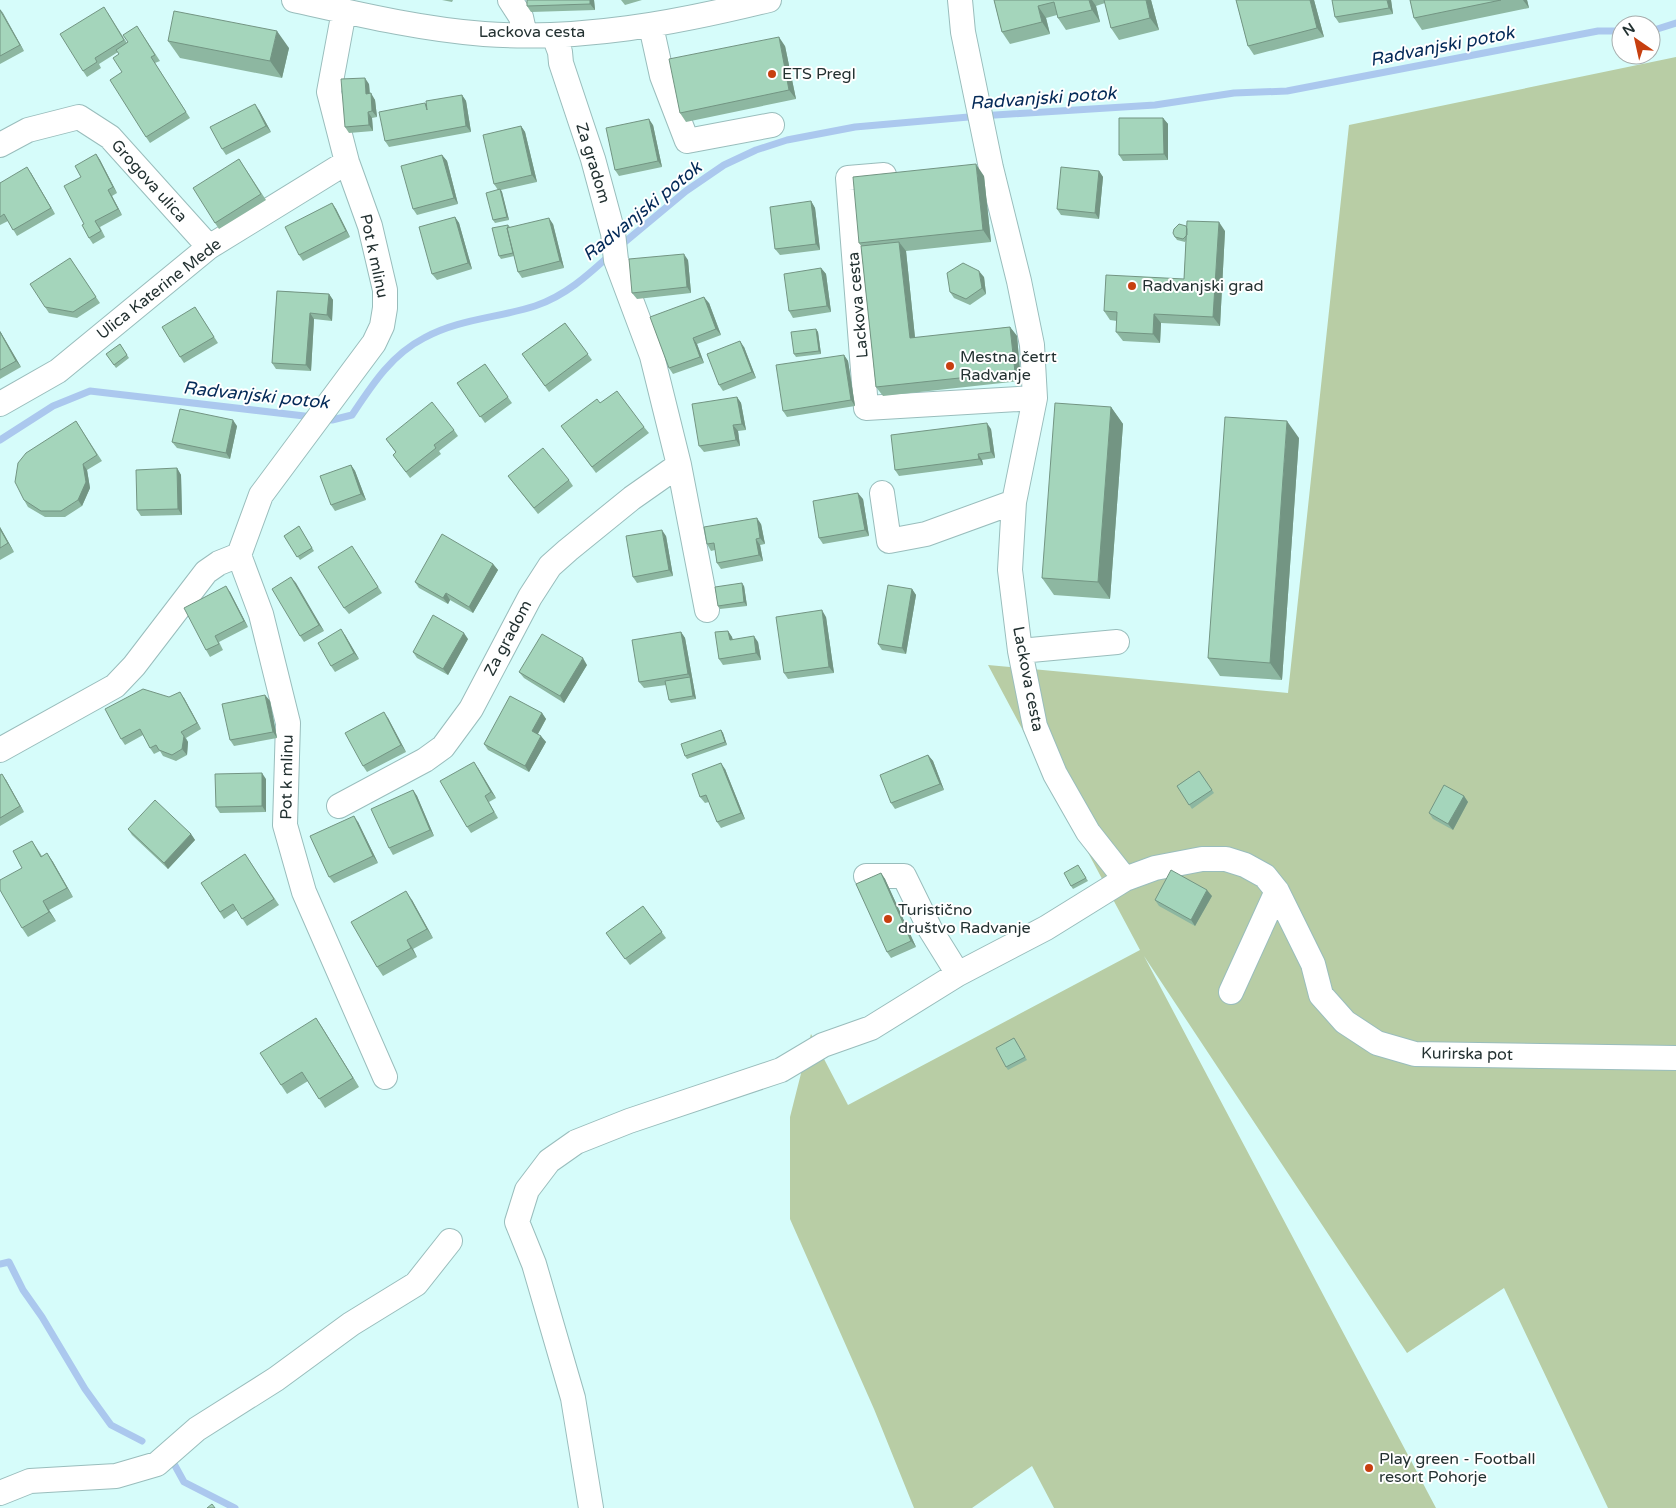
<svg xmlns="http://www.w3.org/2000/svg" width="1676" height="1508" font-family="'Varela Round',sans-serif">
<style>
.green{fill:#b8cda5}
.lines{fill:none;stroke-linecap:round;stroke-linejoin:round}
.stream{stroke:#abc8ee;stroke-width:7}
.minor-casing{stroke:#99bdbc;stroke-width:26}
.minor{stroke:#fff;stroke-width:24}
.wall{fill:#8db7a1}
.shaded-wall{fill:#739583}
.building{fill:#a4d5bb;stroke:#739583}
.poi-dot{fill:#c73f0f;stroke:#fff;stroke-width:2}
.labels{text-anchor:middle;dominant-baseline:central;stroke-width:4;stroke-linejoin:round;paint-order:stroke}
.street-label{font-size:16px;fill:#233131;stroke:#fff}
.poi-label{font-size:16px;fill:#233131;stroke:#fff;text-anchor:start}
.water-label{font-size:18px;font-style:italic;fill:#032957;stroke:#fff}
</style>
<rect width="100%" height="100%" fill="#d6fcfa"/>
<path class="green" d="M1676,57V1508H1608L1504,1288L1407,1353L1144,956L1436,1508H1054L1032,1466L972,1508H914L874,1409L790,1219V1117L811,1034L848,1105L1140,950L988,665L1288,693L1349,125Z"/>
<g class="lines">
<path class="stream" d="M1651,31L1676,23
M620,246L686,191L724,165L756,150L787,140L855,127L980,116L1155,105L1234,93L1287,91L1598,31H1621
M323,419L332,420L352,415C372,385 391,355 424,338C458,319 498,318 535,306C565,296 587,276 610,255
M0,440L53,406L90,391L313,417
M0,1264L9,1262L23,1290L42,1317L85,1389L111,1425L142,1441
M173,1462L184,1482L235,1508"/>
<g class="minor-casing">
<path id="minor" d="M294,0C357,14 420,29 484,34C581,41 676,23 769,0
M510,0L521,17L525,35
M960,0L963,32L991,168L1019,281L1032,345L1035,398L1014,502L1010,570L1020,651L1035,726L1055,774L1088,832L1125,879
M344,11L329,92L347,162L370,226L385,290V308L382,326L374,343L261,495L239,555L261,614L288,723L285,825L304,892L385,1077
M651,26L662,76L687,141L772,125
M554,36L560,52L561,63L593,159L613,233L616,260L652,356L679,465L707,610
M0,145L28,130L79,117L110,137L209,247
M884,175L848,178L866,408L1035,398
M0,404L58,371L209,247L347,162
M882,493L889,541L926,534L1014,502
M1020,651L1117,642
M0,750L115,686L134,666L206,572L219,563L239,555
M339,806L425,760L443,747L471,709L530,597L550,566L568,550L632,498L679,465
M866,876H904L930,929L958,974
M1231,992L1277,891
M0,1493L30,1481L116,1476L157,1464L197,1429L276,1379L351,1324L416,1284L450,1241
M591,1508L573,1398L534,1264L517,1222L527,1190L549,1161L576,1142L629,1121L781,1070L823,1045L871,1028L958,974L1046,928L1125,879L1155,868L1202,859H1226L1245,865L1265,876L1277,891L1313,964L1321,995L1345,1022L1377,1043L1415,1054L1676,1058"/>
</g>
<use href="#minor" class="minor"/>
</g>
<path class="wall" d="M442,0H453L452,2Z
M527,0H594L595,10L531,12L527,6Z
M621,0H642L625,5Z
M994,0H1151L1159,30L1119,40L1111,28L1105,3L1096,6L1100,22L1066,30L1058,18L1057,15L1046,18L1050,34L1010,44L1002,32Z
M1236,0H1314L1324,37L1254,55L1248,46Z
M1391,0L1393,14L1339,23L1335,17Z
M1410,0H1527L1529,8L1422,30L1414,18Z
M0,9L24,51L0,64Z
M108,13L127,43L141,32L160,61L155,63L190,118L150,143L146,137L122,72L119,54L118,52L99,64L101,68L87,77L83,71Z
M168,41L289,48L282,78L180,58Z
M785,46L796,99L686,122L680,113Z
M369,84L370,94L375,100L377,117L372,118L373,131L349,133L345,127Z
M462,95L466,101L471,132L389,147L385,141L425,103L426,105Z
M259,110L271,132L226,155L222,149Z
M1163,118L1168,124V160L1123,161L1119,155Z
M653,125L662,167L619,176L615,170Z
M521,126L525,132L537,182L501,190L502,192L509,220L495,223L493,220L498,190L494,184Z
M96,154L100,160L117,193L112,196L122,215L100,227L105,237L93,244L89,238L84,224L81,177Z
M442,155L447,161L458,204L417,215L413,209Z
M239,159L266,200L219,229L215,223Z
M1099,171L1103,177L1099,219L1061,215L1057,209Z
M31,173L55,214L17,236L8,221L0,225V183Z
M984,176L991,242L906,251L915,338L1010,327L1017,336L1021,381L883,396L876,387L861,246L859,243Z
M811,201L815,208L820,250L780,255L775,249Z
M332,203L336,209L350,237L303,261L299,255Z
M455,217L459,223L472,269L437,280L432,274Z
M553,224L564,268L522,278L518,272L514,256L501,259L499,256L508,225L510,227Z
M1187,228L1225,231L1220,326L1161,323L1160,343L1123,341L1116,332L1117,321L1110,320L1104,311L1184,279L1186,240L1185,242L1177,240L1175,237Z
M70,258L100,303L77,318L49,313L45,307Z
M688,260L691,293L637,299L632,293Z
M821,268L826,274L831,312L793,318L789,311Z
M984,277L986,294L970,305L954,298L950,292Z
M277,291L329,294L333,300L332,321L314,319L311,371L276,369L272,363Z
M709,303L721,335L697,344L704,363L673,374L669,368Z
M195,307L218,343L184,363L180,357Z
M565,323L592,360L549,392L522,354Z
M816,329L818,332L821,354L796,357L794,354Z
M0,331L21,367L0,379Z
M120,344L129,358L116,368L106,354Z
M744,347L756,378L723,391L719,385Z
M844,355L848,361L855,406L787,417L783,411Z
M485,364L512,403L485,423L457,383Z
M737,397L741,403L746,430L738,431L740,446L704,452L699,446Z
M600,403L644,427L649,433L596,473L561,426Z
M1111,407L1123,424L1110,599L1054,595L1042,578Z
M76,421L102,461L87,470L90,488L82,506L65,517H45L28,507L24,500Z
M237,426L230,459L177,448L172,442Z
M991,429L995,458L982,460L983,465L899,476L895,470Z
M454,430L458,436L439,451L441,454L410,478L393,455L396,453L386,439Z
M1299,438L1282,680L1220,676L1208,658Z
M351,465L355,471L366,500L335,511L331,505Z
M177,468L181,475L182,515L141,516L137,510Z
M508,476L569,480L573,486L538,514Z
M863,499L869,536L823,544L819,538Z
M761,524L765,544L760,545L763,561L721,569L717,563L715,550L711,551L707,544Z
M299,526L314,551L300,560L284,536Z
M0,527L14,552L0,560Z
M666,536L673,576L637,583L633,577Z
M356,552L382,593L349,614L344,608Z
M493,564L498,570L473,613L450,600L448,604L419,588L415,582Z
M291,577L324,631L304,642L300,636Z
M744,586L747,606L720,609L718,606Z
M912,589L916,595L906,654L882,650L878,644Z
M230,592L248,627L219,642L223,650L210,657L206,650Z
M826,617L834,673L788,679L784,673Z
M728,631L732,637L733,640L758,642L761,660L723,665L719,659Z
M681,632L685,638L696,699L671,703L669,700L666,685L644,688L639,682Z
M345,635L359,659L335,672L331,666Z
M468,639L448,675L417,658L413,652Z
M587,665L564,703L524,678L519,672Z
M265,695L270,701L277,738L234,746L230,740Z
M169,697L184,698L201,729L186,738L188,742L187,755L176,761L163,756L160,751L154,754L150,748L143,735L125,745L121,739Z
M542,713L546,719L538,734L546,742L529,772L488,750L484,744Z
M388,718L406,752L367,772L363,766Z
M721,730L723,733L727,745L687,759L685,756Z
M928,755L933,761L944,790L895,809L891,803Z
M478,768L496,798L489,802L498,818L471,833L467,827Z
M725,769L745,819L721,828L717,822L709,802L705,803L700,797Z
M1199,771L1214,793L1192,809L1177,786Z
M0,775L6,780L24,812L0,826Z
M266,779V812L220,813L216,807Z
M413,790L417,796L434,836L393,855L389,848Z
M1464,796L1468,802L1453,830L1433,819L1429,813Z
M358,822L378,863L334,883L329,877Z
M128,829L191,834L195,840L168,869L132,835Z
M32,841L42,856L47,853L53,862L73,897L49,910L56,921L28,937L22,928V868Z
M245,854L279,905L247,926L237,910L224,919L201,883Z
M1080,868L1088,881L1073,889L1071,886Z
M881,873L885,879L916,947L891,958L887,952Z
M1212,896L1195,926L1159,906L1155,900Z
M412,900L433,938L413,949L417,957L383,976L377,967Z
M643,906L666,938L630,965L606,933Z
M316,1018L359,1087L325,1108L308,1081L287,1094L281,1085Z
M1016,1041L1027,1060L1008,1070L1006,1067Z"/>
<path class="shaded-wall" d="M590,0H594L595,10L590,4Z
M1089,0H1092L1096,6L1100,22L1092,10Z
M1146,0H1151L1159,30L1150,18Z
M1310,0H1314L1324,37L1317,28Z
M1387,0H1391L1393,14L1389,8Z
M1523,0H1527L1529,8Z
M1038,6L1046,18L1050,34L1042,22Z
M0,9L3,13L24,51L20,45Z
M277,31L289,48L282,78L270,61Z
M779,37L785,46L796,99L789,90Z
M365,78L369,84L370,100L366,94Z
M371,93L375,100L377,117L372,111Z
M462,95L466,101L471,132L466,126Z
M255,104L259,110L271,132L266,126Z
M368,112L372,118L373,131L369,125Z
M1163,118L1168,124V160L1164,154Z
M649,119L653,125L662,167L658,161Z
M521,126L525,132L537,182L532,175Z
M96,154L100,160L117,193L113,187Z
M442,155L447,161L458,204L454,198Z
M976,164L984,176L991,242L983,230Z
M27,167L31,173L55,214L51,208Z
M1099,171L1103,177L1099,219L1095,213Z
M500,189L502,192L509,220L507,217Z
M108,190L112,196L122,215L118,209Z
M811,201L815,208L820,250L816,244Z
M332,203L336,209L350,237L346,231Z
M455,217L459,223L472,269L468,263Z
M549,218L553,224L564,268L560,261Z
M1219,222L1225,231L1220,326L1213,317Z
M899,242L906,251L916,347L910,338Z
M684,254L688,260L691,293L687,287Z
M821,268L826,274L831,312L827,306Z
M979,271L984,277L986,294L982,288Z
M329,294L333,300L332,321L327,315Z
M704,297L709,303L721,335L716,329Z
M310,313L314,319L311,371L306,365Z
M1154,314L1161,323L1160,343L1153,334Z
M1010,327L1017,336L1021,381L1015,372Z
M816,329L818,332L821,354L819,351Z
M0,331L21,367L16,361L0,332Z
M693,338L697,344L704,363L700,357Z
M740,341L744,347L756,378L752,372Z
M844,355L848,361L855,406L851,400Z
M737,397L741,403L746,430L742,424Z
M1111,407L1123,424L1110,599L1098,582Z
M233,420L237,426L230,459L226,453Z
M1287,421L1299,438L1282,680L1270,663Z
M987,423L991,429L995,458L991,452Z
M733,425L738,431L740,446L736,440Z
M978,454L982,460L983,465L979,459Z
M83,464L87,470L90,488L82,506L78,500Z
M351,465L355,471L366,500L361,494Z
M177,468L181,475L182,515L178,509Z
M858,493L863,499L869,536L865,530Z
M757,518L761,524L765,544L760,538Z
M0,527L14,552L8,543L0,529Z
M662,530L666,536L673,576L669,570Z
M756,539L760,545L763,561L759,555Z
M493,564L498,570L473,613L469,607Z
M291,577L296,583L324,631L319,625Z
M742,583L744,586L747,606L744,602Z
M226,586L230,592L248,627L244,621Z
M912,589L916,595L906,654L902,648Z
M446,593L450,600L448,604L443,598Z
M822,610L826,617L834,673L829,667Z
M341,629L345,635L359,659L354,653Z
M728,631L732,637L734,646L730,640Z
M681,632L685,638L696,699L693,696L690,677L688,674Z
M464,633L468,639L448,675L443,669Z
M754,636L758,642L761,660L756,653Z
M583,658L587,665L564,703L560,696Z
M180,692L184,698L201,729L197,723Z
M265,695L270,701L277,738L273,732Z
M384,712L388,718L406,752L401,745Z
M542,713L546,719L536,737L532,731Z
M721,730L723,733L727,745L725,742Z
M181,732L188,742L187,755L182,749Z
M541,736L546,742L529,772L525,766Z
M928,755L933,761L944,790L940,784Z
M474,762L478,768L496,798L491,792Z
M721,763L725,769L745,819L741,813Z
M262,773L266,779V812L262,806Z
M2,774L6,780L24,812L20,806Z
M413,790L417,796L434,836L430,830Z
M1464,796L1468,802L1453,830L1448,824Z
M354,816L358,822L378,863L373,856Z
M191,834L195,840L168,869L164,863Z
M47,853L53,862L73,897L67,888Z
M881,873L885,879L916,947L911,941Z
M1207,890L1212,896L1195,926L1191,920Z
M406,891L412,900L433,938L427,929Z
M43,901L49,910L56,921L49,912Z
M407,940L413,949L417,957L411,948Z
M316,1018L322,1027L359,1087L353,1078Z"/>
<path class="building" d="M527,0H590V4L527,6Z
M994,0H1089L1092,10L1058,18L1054,2L1038,6L1042,22L1002,32Z
M1104,0H1146L1150,18L1111,28Z
M1236,0H1310L1317,28L1248,46Z
M1332,0H1387L1389,8L1335,17Z
M1410,0H1501L1414,18Z
M104,7L124,40L95,58L97,62L83,71L60,34Z
M0,10L20,45L0,56Z
M174,11L277,31L270,61L168,41Z
M137,26L155,55L151,57L186,112L146,137L110,80L122,72L113,58L119,54L116,50L128,42L123,35Z
M779,37L789,90L680,113L669,59Z
M365,78L366,94L371,93L372,111L368,112L369,125L345,127L341,79Z
M462,95L466,126L385,141L379,112L425,103L427,110L426,101Z
M255,104L266,126L222,149L210,127Z
M1119,118H1163L1164,154L1119,155Z
M649,119L658,161L615,170L606,128Z
M521,126L532,175L494,184L483,135Z
M96,154L113,187L108,190L118,209L95,221L101,231L89,238L82,225L84,224L64,186L81,177L75,166Z
M442,155L454,198L413,209L401,166Z
M239,159L261,194L215,223L193,188Z
M976,164L983,230L859,243L853,177Z
M27,167L51,208L13,230L4,214L0,217V183Z
M1061,167L1099,171L1095,213L1057,209Z
M500,189L507,217L493,220L486,193Z
M811,201L816,244L775,249L770,207Z
M332,203L346,231L299,255L285,227Z
M455,217L468,263L432,274L419,227Z
M549,218L560,261L518,272L507,228Z
M1187,221L1219,222L1213,317L1154,314L1153,334L1116,332L1117,312L1104,311L1106,275L1184,279Z
M1179,224L1186,226L1187,229V235L1183,239L1175,237L1173,233L1174,229Z
M508,225V227L507,228L513,253L499,256L492,228Z
M899,242L910,338L1010,327L1015,372L876,387L861,246Z
M684,254L687,287L632,293L629,259Z
M70,258L96,297L73,312L45,307L30,284Z
M963,263L979,271L982,288L966,299L950,292L947,273Z
M821,268L827,306L789,311L784,274Z
M277,291L329,294L327,315L310,313L306,365L272,363Z
M704,297L716,329L693,338L700,357L669,368L650,317Z
M195,307L214,337L180,357L162,327Z
M565,323L588,354L545,386L522,354Z
M816,329L819,351L794,354L791,332Z
M0,332L16,361L0,370Z
M740,341L752,372L719,385L707,354Z
M120,344L127,355L114,365L106,354Z
M844,355L851,400L783,411L776,365Z
M485,364L508,397L480,417L457,383Z
M617,391L644,427L592,467L561,426L597,399L600,403Z
M737,397L742,424L733,425L736,440L699,446L692,404Z
M432,402L454,430L434,445L436,448L406,472L393,455L396,452L386,439Z
M1055,403L1111,407L1098,582L1042,578Z
M180,409L233,420L226,453L172,442Z
M1225,417L1287,421L1270,663L1208,658Z
M76,421L97,455L83,464L86,482L78,500L61,511H41L24,500L15,482L18,463L26,453Z
M987,423L991,452L978,454L979,459L895,470L891,435Z
M543,448L569,480L534,508L508,476Z
M351,465L361,494L331,505L320,476Z
M177,468L178,509L137,510L136,470Z
M858,493L865,530L819,538L813,501Z
M757,518L760,538L756,539L759,555L717,563L714,543L707,544L704,527Z
M299,526L312,548L297,557L284,536Z
M0,529L8,543L0,548Z
M662,530L669,570L633,577L626,536Z
M442,534L493,564L469,607L446,593L443,598L415,582Z
M352,546L378,587L344,608L318,567Z
M291,577L319,625L300,636L272,589Z
M742,583L744,602L718,606L715,587Z
M888,585L912,589L902,648L878,644Z
M226,586L244,621L215,636L219,644L206,650L184,608Z
M822,610L829,667L784,673L776,617Z
M433,615L464,633L443,669L413,652Z
M341,629L354,653L331,666L318,643Z
M728,631L730,640L754,636L756,653L719,659L715,632Z
M681,632L688,674L639,682L632,640Z
M542,634L583,658L560,696L519,672Z
M690,677L693,696L669,700L665,681Z
M143,689L169,697L180,692L197,723L181,732L184,736L182,749L172,755L159,750L156,745L150,748L140,729L121,739L105,709Z
M265,695L273,732L230,740L222,704Z
M510,696L542,713L532,731L541,736L525,766L484,744Z
M384,712L401,745L363,766L345,733Z
M721,730L725,742L685,756L681,744Z
M928,755L940,784L891,803L880,775Z
M474,762L491,792L485,796L494,812L467,827L440,781Z
M721,763L741,813L717,822L706,795L700,797L692,774Z
M1199,771L1212,790L1189,805L1177,786Z
M262,773V806L216,807L215,774Z
M2,774L20,806L0,818V775Z
M1444,785L1464,796L1448,824L1429,813Z
M413,790L430,830L389,848L371,809Z
M155,800L191,834L164,863L128,829Z
M354,816L373,856L329,877L310,836Z
M32,841L41,857L47,853L67,888L43,901L49,912L22,928L0,890V880L22,868L13,851Z
M245,854L274,899L242,919L233,904L220,912L201,883Z
M1078,865L1086,878L1071,886L1064,873Z
M1171,870L1207,890L1191,920L1155,900Z
M881,873L911,941L887,952L856,884Z
M406,891L427,929L407,940L411,948L377,967L351,922Z
M643,906L662,932L625,959L606,933Z
M316,1018L353,1078L319,1099L302,1072L281,1085L260,1053Z
M1014,1038L1025,1057L1006,1067L996,1048Z
M212,1504L215,1508H207Z"/>
<g class="poi-dot">
<circle cx="772" cy="74" r="5"/>
<circle cx="1132" cy="286" r="5"/>
<circle cx="950" cy="366" r="5"/>
<circle cx="888" cy="919" r="5"/>
<circle cx="1369" cy="1468" r="5"/>
</g>
<g class="labels">
<g class="street-label">
<text x="532" y="32">Lackova cesta</text>
<text transform="translate(593 163) rotate(73)">Za gradom</text>
<text transform="translate(149 181) rotate(48)">Grogova ulica</text>
<text transform="translate(374 256) rotate(78)">Pot k mlinu</text>
<text transform="translate(159 289) rotate(-38)">Ulica Katerine Mede</text>
<text transform="translate(858 305) rotate(-95)">Lackova cesta</text>
<text transform="translate(508 638) rotate(-62)">Za gradom</text>
<text transform="translate(1028 679) rotate(79)">Lackova cesta</text>
<text transform="translate(287 777) rotate(-89)">Pot k mlinu</text>
<text transform="translate(1467 1054) rotate(1)">Kurirska pot</text>
</g>
<g class="poi-label">
<text x="782" y="74">ETS Pregl</text>
<text x="1142" y="286">Radvanjski grad</text>
<text x="960" y="357">Mestna četrt<tspan x="960" dy="18">Radvanje</tspan></text>
<text x="898" y="910">Turistično<tspan x="898" dy="18">društvo Radvanje</tspan></text>
<text x="1379" y="1459">Play green - Football<tspan x="1379" dy="18">resort Pohorje</tspan></text>
</g>
<g class="water-label">
<text transform="translate(1442 46) rotate(-11)">Radvanjski potok</text>
<text transform="translate(1043 98) rotate(-4)">Radvanjski potok</text>
<text transform="translate(642 211) rotate(-39)">Radvanjski potok</text>
<text transform="translate(256 395) rotate(6)">Radvanjski potok</text>
</g>
</g>
<g transform="translate(1636 40) rotate(326)"><circle r="24" fill="#ffffff" stroke="#a7adad"/>
<path d="M0-4L9 19L0 12L-9 19Z" fill="#c73f0f"/>
<text y="-8" font-size="14" font-weight="bold" text-anchor="middle" fill="#233131">N</text>
</g>
</svg>
